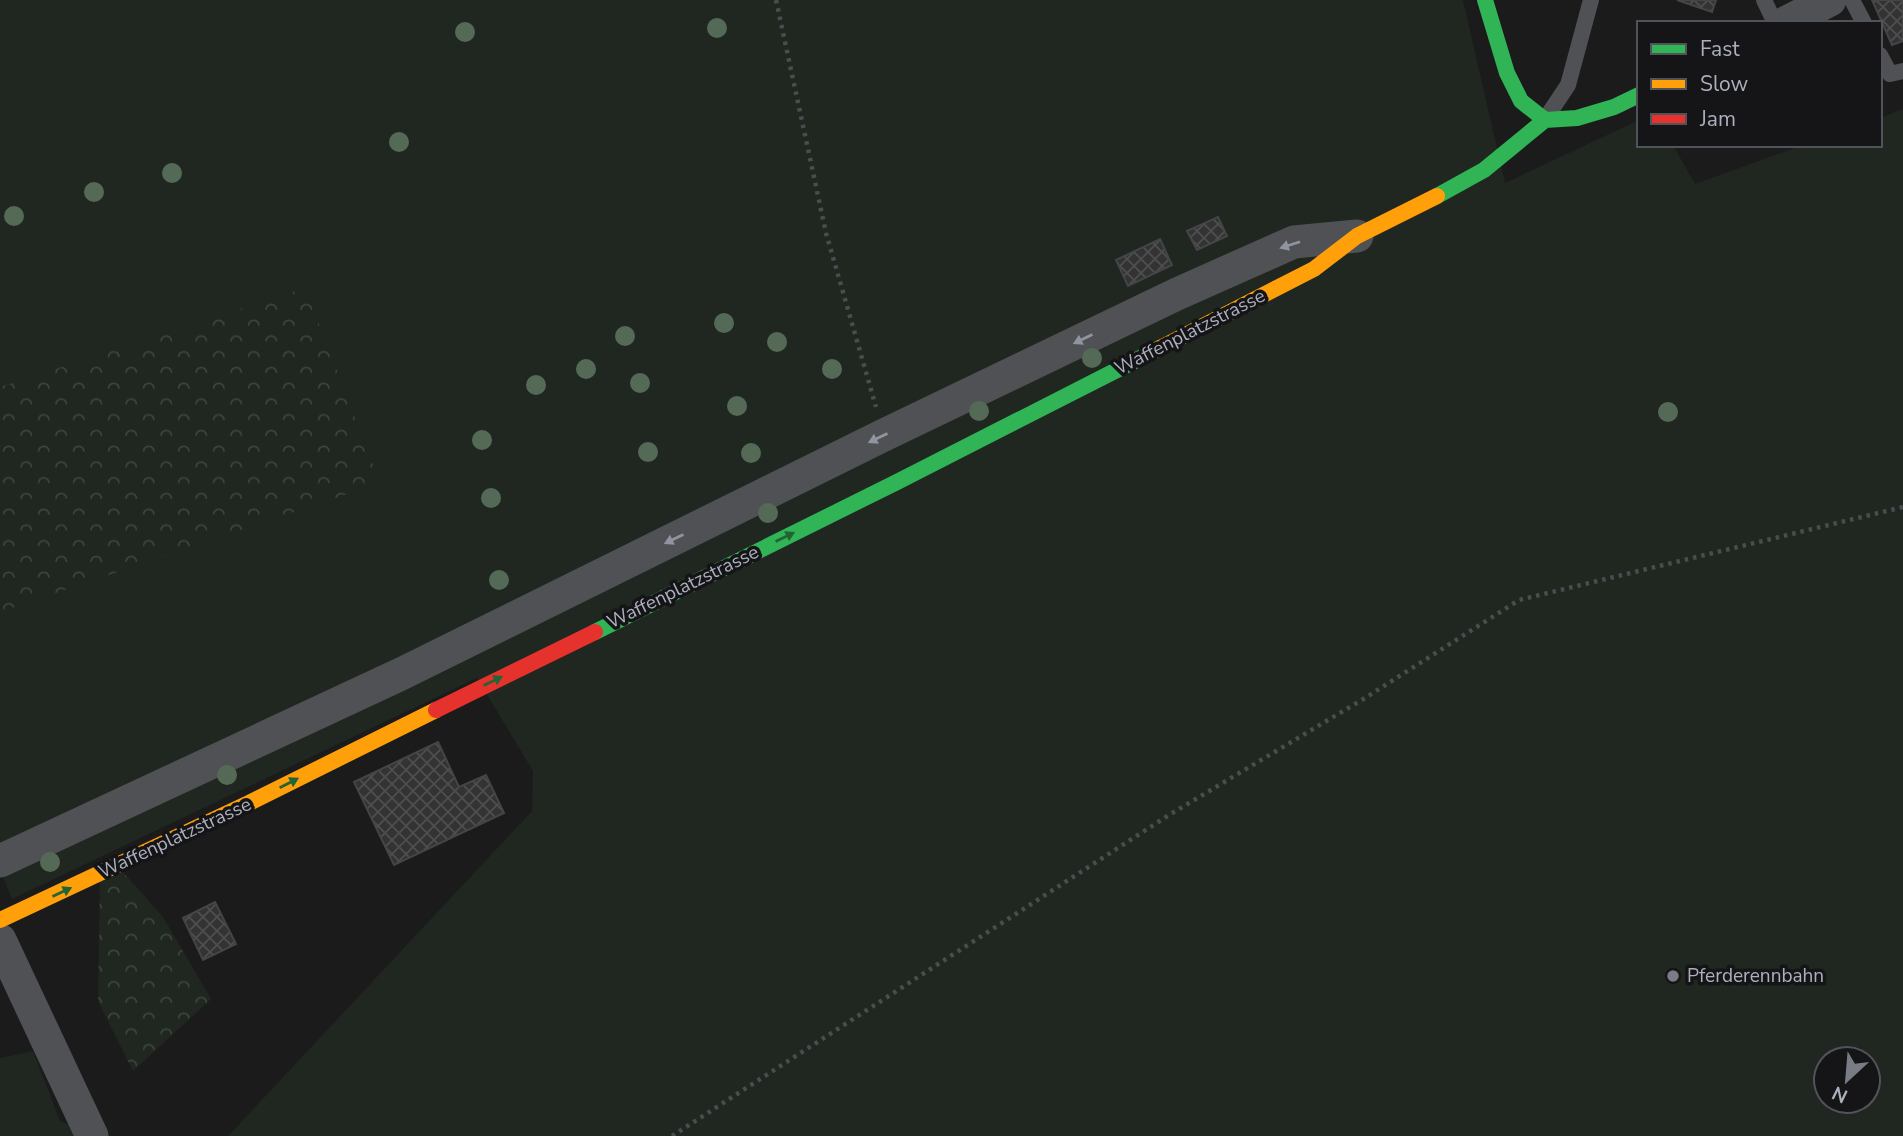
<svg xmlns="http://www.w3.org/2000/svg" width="1903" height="1136" font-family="'Nunito Sans',sans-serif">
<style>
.green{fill:#1f2720;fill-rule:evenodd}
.forest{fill:url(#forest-crowns)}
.building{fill:url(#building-cross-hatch);stroke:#444548;stroke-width:2}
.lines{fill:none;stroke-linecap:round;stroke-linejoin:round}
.path{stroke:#4b4c4f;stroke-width:4.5;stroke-dasharray:3.5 5;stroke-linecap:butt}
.lane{stroke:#4f5155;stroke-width:16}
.street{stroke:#4f5155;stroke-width:33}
.fast{stroke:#30b455;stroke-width:16}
.slow{stroke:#ff9f0a;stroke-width:16}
.jam{stroke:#e5322d;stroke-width:16}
.tree{fill:#546a56}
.oneway{fill:#90949e}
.oneway2{fill:#226436}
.poi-dot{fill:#797c85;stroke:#151518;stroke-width:2.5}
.labels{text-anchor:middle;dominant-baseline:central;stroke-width:7;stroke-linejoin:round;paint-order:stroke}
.street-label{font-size:19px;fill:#acb0bd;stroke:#151518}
.poi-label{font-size:19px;fill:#acb0bd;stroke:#151518;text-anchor:start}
</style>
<defs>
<pattern id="forest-crowns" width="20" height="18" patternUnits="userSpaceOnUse" patternTransform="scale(1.75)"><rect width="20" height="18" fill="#1f2720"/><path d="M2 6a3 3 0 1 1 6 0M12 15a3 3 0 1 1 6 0" fill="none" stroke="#3d443e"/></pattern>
<pattern id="building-cross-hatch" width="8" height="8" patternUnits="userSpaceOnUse" patternTransform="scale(1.75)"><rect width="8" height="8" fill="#333334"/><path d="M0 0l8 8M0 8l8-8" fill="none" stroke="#4e4e4f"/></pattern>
</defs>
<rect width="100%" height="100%" fill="#1b1b1c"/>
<path class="green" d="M0,0H1463L1505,183L1639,120V145H1673L1695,184L1803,145H1880V118L1903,109V1136H228L532,811L533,771L477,678L12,899L0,869ZM1826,1059H1868V1101H1826Z
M33,1051L60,1121L94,1136H0V1058Z"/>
<path class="forest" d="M305,288L380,483L0,612V387Z
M121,870L163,917L211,999L133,1071L98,1001L100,880Z"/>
<path class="building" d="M1677,0H1716L1712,12Z
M1872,0H1903V41L1892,45Z
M1218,217L1227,236L1197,250L1187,231Z
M1160,239L1172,265L1128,286L1116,260Z
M438,742L459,787L486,775L504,813L394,865L354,782Z
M215,902L236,944L203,960L183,918Z"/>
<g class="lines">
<path class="path" d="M776,0L826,233L876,407
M672,1136L1169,815L1365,698L1519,600L1903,507"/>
<path class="lane" d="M1764,0L1775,23
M1852,0L1864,23
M1880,55L1890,74L1903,71
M1546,118L1568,85L1591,0"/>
<path class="street" d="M1785,23L1830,0
M0,861L401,674L884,435L1177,294L1294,242L1357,236
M0,940L92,1136"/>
<path class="fast" d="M1485,0L1507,73L1521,101L1545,120
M1437,196L1484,170L1545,120L1577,118L1614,107L1639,95
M595,632L897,482L1160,348"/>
<path class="slow" d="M1160,348L1314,269L1357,236L1437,196
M0,920L249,803L436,710"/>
<path class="jam" d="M436,710L595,632"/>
</g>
<g class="tree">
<circle cx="717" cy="28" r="10"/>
<circle cx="465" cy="32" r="10"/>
<circle cx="399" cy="142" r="10"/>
<circle cx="172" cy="173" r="10"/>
<circle cx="94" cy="192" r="10"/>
<circle cx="14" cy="216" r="10"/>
<circle cx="724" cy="323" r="10"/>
<circle cx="625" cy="336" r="10"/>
<circle cx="777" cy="342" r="10"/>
<circle cx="1092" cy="358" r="10"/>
<circle cx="586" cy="369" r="10"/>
<circle cx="832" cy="369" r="10"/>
<circle cx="640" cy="383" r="10"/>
<circle cx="536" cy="385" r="10"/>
<circle cx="737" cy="406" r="10"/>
<circle cx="979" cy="411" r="10"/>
<circle cx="1668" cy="412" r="10"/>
<circle cx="482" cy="440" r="10"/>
<circle cx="648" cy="452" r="10"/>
<circle cx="751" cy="453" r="10"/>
<circle cx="491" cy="498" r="10"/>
<circle cx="768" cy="513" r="10"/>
<circle cx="499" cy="580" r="10"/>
<circle cx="227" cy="775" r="10"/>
<circle cx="50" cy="862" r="10"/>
</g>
<defs><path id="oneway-solid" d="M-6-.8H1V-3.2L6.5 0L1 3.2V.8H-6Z" transform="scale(1.75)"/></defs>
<g class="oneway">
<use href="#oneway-solid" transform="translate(1290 245) rotate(162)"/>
<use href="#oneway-solid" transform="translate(1083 339) rotate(154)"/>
<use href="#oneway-solid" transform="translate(878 438) rotate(154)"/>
<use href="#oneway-solid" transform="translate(674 539) rotate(154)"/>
</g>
<g class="oneway2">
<use href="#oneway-solid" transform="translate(785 537) rotate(-26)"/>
<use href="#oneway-solid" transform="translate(493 681) rotate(-26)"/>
<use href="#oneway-solid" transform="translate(289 783) rotate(-27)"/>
<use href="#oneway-solid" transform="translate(62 892) rotate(-25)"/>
</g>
<circle class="poi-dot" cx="1673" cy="976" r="7"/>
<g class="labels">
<g class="street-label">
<text transform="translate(1190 332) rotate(-27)">Waffenplatzstrasse</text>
<text transform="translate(683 587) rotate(-26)">Waffenplatzstrasse</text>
<text transform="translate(175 838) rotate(-25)">Waffenplatzstrasse</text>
</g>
<g class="poi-label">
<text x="1687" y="976">Pferderennbahn</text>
</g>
</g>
<rect x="1637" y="21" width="245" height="126" fill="#151518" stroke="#51535a" stroke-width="2"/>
<rect x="1651" y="44" width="35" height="10" fill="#30b455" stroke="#51535a" stroke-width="2"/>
<text x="1700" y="56" font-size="21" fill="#acb0bd">Fast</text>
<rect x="1651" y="79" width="35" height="10" fill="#ff9f0a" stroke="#51535a" stroke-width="2"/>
<text x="1700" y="91" font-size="21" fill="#acb0bd">Slow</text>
<rect x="1651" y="114" width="35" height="10" fill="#e5322d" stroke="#51535a" stroke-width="2"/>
<text x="1700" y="126" font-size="21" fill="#acb0bd">Jam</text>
<g transform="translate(1847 1080) rotate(206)"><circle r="33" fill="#151518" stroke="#51535a" stroke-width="2"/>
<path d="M0-5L12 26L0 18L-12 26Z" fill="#797c85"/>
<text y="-10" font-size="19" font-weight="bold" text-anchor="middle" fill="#acb0bd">N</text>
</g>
</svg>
